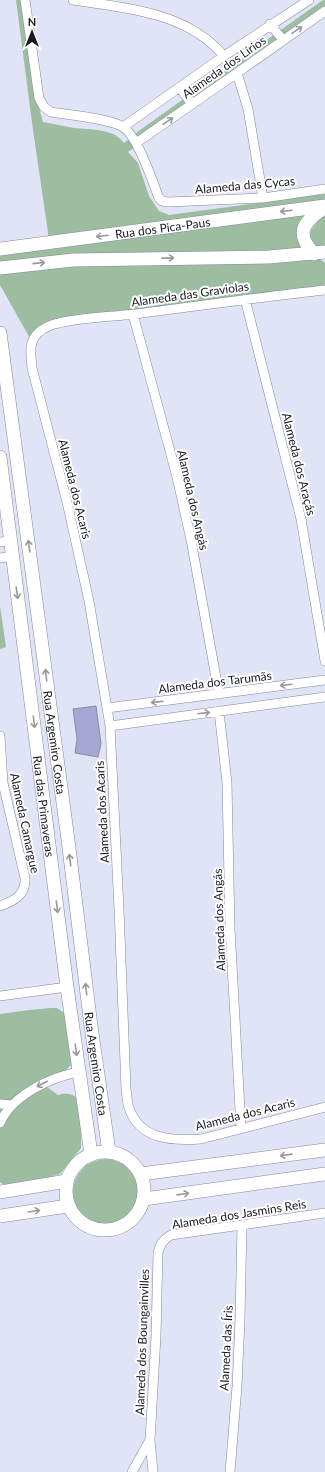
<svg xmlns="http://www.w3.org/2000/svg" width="325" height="1472" font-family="Lato,sans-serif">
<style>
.green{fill:#9dbda0}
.building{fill:#a4a8d3;stroke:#8a8c9f}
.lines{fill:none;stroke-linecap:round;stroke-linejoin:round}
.street-casing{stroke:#85889a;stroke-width:10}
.secondary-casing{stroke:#85889a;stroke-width:14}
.street{stroke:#fff;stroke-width:9}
.secondary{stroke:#fff;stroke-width:13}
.oneway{stroke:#98989b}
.labels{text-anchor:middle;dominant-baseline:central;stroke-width:4;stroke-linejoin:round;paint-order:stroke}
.street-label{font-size:12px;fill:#191a21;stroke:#fff}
</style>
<rect width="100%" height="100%" fill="#e1e3f7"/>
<path class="green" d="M16,0H22L34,91L43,122C53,124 64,126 74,128C90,130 114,128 124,143L140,130L323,0H325V16L128,152L138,163L149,196L159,211L169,215L325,194V204L49,239L33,130Z
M325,206L305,224L314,254L325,263V290L58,323L32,342L0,285V249Z
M325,213V247L320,248L309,241L311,230Z
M0,606L6,647L0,649Z
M51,1008H57L67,1015L73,1063L66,1070L40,1082L58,1095C68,1092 74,1094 81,1102V1148L60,1174L12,1188L7,1187L0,1182V1014L29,1010Z
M73 1192a33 33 0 1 1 66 0a33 33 0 1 1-66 0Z"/>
<path class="building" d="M96,706L101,744L98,757L75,753L77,739L73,709Z"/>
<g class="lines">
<g class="street-casing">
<path id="street" d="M25,0L39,98L44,107L51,112C69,115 109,118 123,127C138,137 152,180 159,198L162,201L168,202L263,198L325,189
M73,0C126,8 187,12 224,56
M270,24L283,40
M237,73L248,109L263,198
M180,88L192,104
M123,127L224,56L309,0
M136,143L237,73L325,11
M325,290C261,297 198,306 135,314C110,317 84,317 59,323C52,324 43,328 38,333C28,342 31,356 32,368L67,502L89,601L107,708L110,726L119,909L126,1089C127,1095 127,1102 129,1108C140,1140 172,1141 201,1139L325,1107
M245,299L301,519L325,661
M133,314L177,477L191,540L219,694
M0,542L10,541
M0,558L12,556
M107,708L325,680
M219,711L227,783L230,928L241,1128
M110,726L325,697
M0,736L3,783L25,878C26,895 14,901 0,906
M0,996L67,987
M0,1104L12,1105
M0,1123C12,1095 51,1077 79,1072
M132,1472L150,1440
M153,1472L150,1440L156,1336L158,1253C160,1244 163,1240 171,1235L325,1213
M230,1472L237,1386L240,1320L242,1225"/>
</g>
<g class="secondary-casing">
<g id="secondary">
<path id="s1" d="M0,249L325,206"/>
<path d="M314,254C294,232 304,222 324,208"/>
<path d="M0,268L73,260L269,257L325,252"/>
<path id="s2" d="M0,333L68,840L91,1026L109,1152"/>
<path id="s3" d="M0,457L67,987L91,1154"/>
<circle cx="105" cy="1191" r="39"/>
<path d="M141,1174L325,1150"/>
<path d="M0,1192L67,1181"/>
<path d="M144,1199L325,1174"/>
<path d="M0,1216L68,1206"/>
</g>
</g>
<use href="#street" class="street"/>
<use href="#secondary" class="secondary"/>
</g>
<defs><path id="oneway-shaft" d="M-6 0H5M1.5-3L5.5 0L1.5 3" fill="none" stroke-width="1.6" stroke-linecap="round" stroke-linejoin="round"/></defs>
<g class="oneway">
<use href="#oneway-shaft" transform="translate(297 30) rotate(-34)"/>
<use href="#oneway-shaft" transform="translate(168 121) rotate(-34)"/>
<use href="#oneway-shaft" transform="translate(286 211) rotate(173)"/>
<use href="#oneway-shaft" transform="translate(102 236) rotate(173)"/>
<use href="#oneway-shaft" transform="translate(168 258) rotate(-1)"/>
<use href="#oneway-shaft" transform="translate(39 263) rotate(-6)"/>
<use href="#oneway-shaft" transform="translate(29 546) rotate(-98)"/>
<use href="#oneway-shaft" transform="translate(17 593) rotate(82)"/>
<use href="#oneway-shaft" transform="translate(46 675) rotate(-97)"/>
<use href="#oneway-shaft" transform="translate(286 685) rotate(173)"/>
<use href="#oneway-shaft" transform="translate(157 702) rotate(173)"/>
<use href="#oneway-shaft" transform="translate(204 713) rotate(-7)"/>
<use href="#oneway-shaft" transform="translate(34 722) rotate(83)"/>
<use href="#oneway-shaft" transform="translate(70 860) rotate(-97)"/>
<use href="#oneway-shaft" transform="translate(57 907) rotate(83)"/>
<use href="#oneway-shaft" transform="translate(86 989) rotate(-97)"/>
<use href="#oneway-shaft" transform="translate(76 1050) rotate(82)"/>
<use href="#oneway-shaft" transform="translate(42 1084) rotate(153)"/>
<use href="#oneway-shaft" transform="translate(286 1155) rotate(172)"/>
<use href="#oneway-shaft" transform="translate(183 1194) rotate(-8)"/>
<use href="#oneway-shaft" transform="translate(34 1211) rotate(-9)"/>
</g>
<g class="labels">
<g class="street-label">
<text transform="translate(224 67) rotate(-35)">Alameda dos Lírios</text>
<text transform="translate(245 185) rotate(-5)">Alameda das Cycas</text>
<text stroke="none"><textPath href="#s1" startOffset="164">Rua dos Pica-Paus</textPath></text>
<text transform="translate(190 294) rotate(-8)">Alameda das Graviolas</text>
<text transform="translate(299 464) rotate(76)">Alameda dos Araçás</text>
<text transform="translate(75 489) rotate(76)">Alameda dos Acaris</text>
<text transform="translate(193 500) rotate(77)">Alameda dos Angás</text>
<text transform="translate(215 682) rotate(-7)">Alameda dos Tarumãs</text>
<text stroke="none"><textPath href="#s2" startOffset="413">Rua Argemiro Costa</textPath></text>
<text stroke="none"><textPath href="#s3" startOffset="352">Rua das Primaveras</textPath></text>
<text transform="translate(102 812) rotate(-93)">Alameda dos Acaris</text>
<text transform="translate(25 823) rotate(78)">Alameda Camargue</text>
<text transform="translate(219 920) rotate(-92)">Alameda dos Angás</text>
<text stroke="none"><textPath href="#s2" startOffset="737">Rua Argemiro Costa</textPath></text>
<text transform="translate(245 1114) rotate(-14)">Alameda dos Acaris</text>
<text transform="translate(239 1214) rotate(-9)">Alameda dos Jasmins Reis</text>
<text transform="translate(142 1342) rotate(-88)">Alameda dos Boungainvilles</text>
<text transform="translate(226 1348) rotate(-87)">Alameda das Íris</text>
</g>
</g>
<g transform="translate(32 32)" stroke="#ffffff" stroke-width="3" paint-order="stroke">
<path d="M0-3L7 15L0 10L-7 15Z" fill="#191a21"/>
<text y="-6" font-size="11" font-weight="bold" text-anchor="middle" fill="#191a21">N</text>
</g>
</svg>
